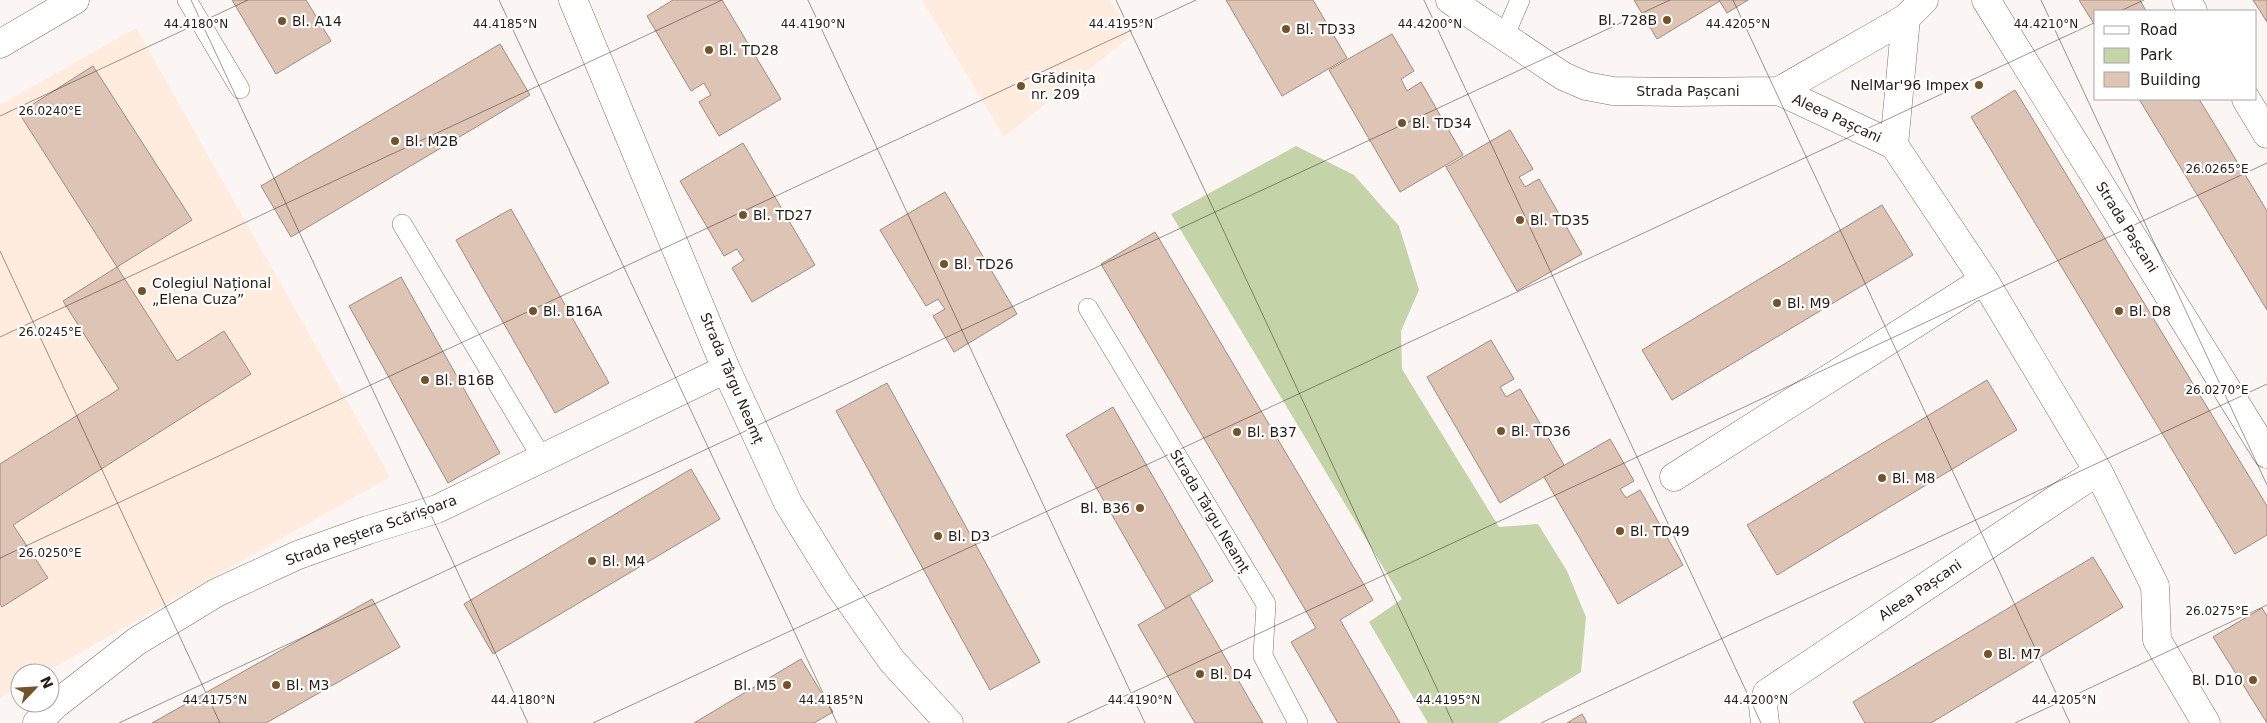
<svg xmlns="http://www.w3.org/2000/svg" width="2267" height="723" font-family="'DejaVu Sans',sans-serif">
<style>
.built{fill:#ffecde}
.green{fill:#c5d3a9}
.building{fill:#dec4b4;stroke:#a28a7b}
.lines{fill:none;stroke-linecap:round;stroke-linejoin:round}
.lane-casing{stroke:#856f5f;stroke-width:20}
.street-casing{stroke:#856f5f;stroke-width:29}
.secondary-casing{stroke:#856f5f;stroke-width:29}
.lane{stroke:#fff;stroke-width:19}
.street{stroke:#fff;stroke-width:28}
.secondary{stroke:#fff;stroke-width:28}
.ticks{fill:none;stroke:#261d16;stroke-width:1;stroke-opacity:0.45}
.poi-dot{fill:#74532a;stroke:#fff;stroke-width:2}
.labels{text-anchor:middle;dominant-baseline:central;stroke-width:4.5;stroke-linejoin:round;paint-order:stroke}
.poi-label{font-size:14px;fill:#261d16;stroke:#fff;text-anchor:start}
.street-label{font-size:14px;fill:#261d16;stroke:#fff}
.ticks-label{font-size:12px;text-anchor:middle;fill:#261d16;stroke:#fff;stroke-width:4.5;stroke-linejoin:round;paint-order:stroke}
</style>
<rect width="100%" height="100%" fill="#fbf6f3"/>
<path class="built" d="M922,0H1110L1132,35L1004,137Z
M136,28L390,477L44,673H20V687L0,698V105Z"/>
<path class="green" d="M1296,146L1354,175L1399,226L1419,290L1401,331L1402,369L1499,527L1538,524L1567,571L1586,617L1581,672L1498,723H1428L1369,622L1402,599L1171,214Z"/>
<path class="building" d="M232,0H306L331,41L276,74Z
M673,0H722L781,99L719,136L699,102L711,95L704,83L691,91L647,16Z
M1226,0H1313L1347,58L1282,96Z
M1634,0H1719L1720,1L1657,39Z
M1719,0H1748L1727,13Z
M2079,0H2140L2146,11H2096V27Z
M2253,0H2267V22Z
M1392,34L1414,71L1401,79L1407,91L1421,82L1463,155L1400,192L1329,70Z
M500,44L530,95L291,237L261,186Z
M93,66L192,220L117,267L19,113Z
M2015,90L2267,506V535L2235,554L1971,117Z
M2139,99H2199L2267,211V310Z
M1510,130L1533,169L1519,177L1525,187L1539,179L1582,254L1517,291L1446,167Z
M743,143L815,265L752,302L732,268L744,260L737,249L724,256L680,181Z
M945,192L1017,314L954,352L933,316L945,309L938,299L926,306L880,230Z
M1882,205L1913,255L1672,400L1642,350Z
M511,209L609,383L555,413L456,240Z
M1155,232L1373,600L1340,620L1400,723H1338L1291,642L1316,628L1101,264Z
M117,267L177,361L224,331L251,374L13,525L48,578L2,607L0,604V464L119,389L63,301Z
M401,277L500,453L448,483L349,306Z
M1491,340L1514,379L1500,387L1506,397L1520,389L1564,465L1500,503L1427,377Z
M1987,380L2017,430L1777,575L1747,525Z
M887,383L1040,662L990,690L836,411Z
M1113,407L1213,581L1166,609L1066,435Z
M1610,439L1634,481L1620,489L1626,498L1640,490L1683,565L1618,604L1544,477Z
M691,469L720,519L493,654L464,604Z
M2093,557L2123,607L1931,723H1865L1853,702Z
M1189,595L1263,723H1195L1138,625Z
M372,599L400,647L266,723H152Z
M2262,608L2267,616V723L2213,637Z
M801,659L833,712L814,723H694Z
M1582,714L1587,723H1567Z"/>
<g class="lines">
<g class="lane-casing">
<path id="lane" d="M187,0L240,89
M1504,37L1520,0
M402,224L542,458
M1088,308L1266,604L1263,656L1298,723"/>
</g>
<g class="street-casing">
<path id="street" d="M1450,0L1563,76L1586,86L1613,91L1676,92L1779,91L1906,18L1924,0
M1986,0L2267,454
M2186,0L2193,11
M0,44L75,0
M1779,91L1894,145L1984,280L2098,471L2155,586L2157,640L2206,723
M2246,99L2267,134
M1894,145L1906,18
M1674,477L1984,280
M37,723L55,705L137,641L216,593L298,555L368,530L437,509L726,369
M1765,723L1763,706L1767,693L2098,471"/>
</g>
<g class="secondary-casing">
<path id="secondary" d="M573,0L726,369L788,503L838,584L892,661L949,723"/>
</g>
<use href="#lane" class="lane"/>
<use href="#street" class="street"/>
<use href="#secondary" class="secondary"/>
</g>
<path class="ticks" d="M191,0L528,723M499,0L837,723M808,0L1145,723M1116,0L1453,723M1424,0L1761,723M1733,0L2070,723M2041,0L2267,485M2120,11L2144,0M0,116L248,0M0,251L220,723M0,337L722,0M0,558L1196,0M119,723L1670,0M593,723L2096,22M1067,723L2267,163M1541,723L2267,384M2015,723L2267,605"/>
<g class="poi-dot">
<circle cx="1667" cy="20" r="5"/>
<circle cx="282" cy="21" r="5"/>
<circle cx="1286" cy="29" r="5"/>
<circle cx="709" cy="50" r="5"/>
<circle cx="1979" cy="85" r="5"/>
<circle cx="1021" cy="86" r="5"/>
<circle cx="1402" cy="123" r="5"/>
<circle cx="395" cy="141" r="5"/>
<circle cx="743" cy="215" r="5"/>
<circle cx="1520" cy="220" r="5"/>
<circle cx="944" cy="264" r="5"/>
<circle cx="142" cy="291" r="5"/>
<circle cx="1777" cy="303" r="5"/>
<circle cx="533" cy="311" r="5"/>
<circle cx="2119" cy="311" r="5"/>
<circle cx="425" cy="380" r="5"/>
<circle cx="1501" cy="431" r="5"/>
<circle cx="1237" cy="432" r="5"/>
<circle cx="1882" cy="478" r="5"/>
<circle cx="1140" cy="508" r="5"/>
<circle cx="1620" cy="531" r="5"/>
<circle cx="938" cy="536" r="5"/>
<circle cx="592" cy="561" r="5"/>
<circle cx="1988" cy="654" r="5"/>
<circle cx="1200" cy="674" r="5"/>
<circle cx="2253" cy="680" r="5"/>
<circle cx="276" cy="685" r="5"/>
<circle cx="787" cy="685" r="5"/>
</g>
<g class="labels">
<g class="poi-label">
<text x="1657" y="20" text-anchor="end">Bl. 728B</text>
<text x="292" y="21">Bl. A14</text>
<text x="1296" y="29">Bl. TD33</text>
<text x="719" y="50">Bl. TD28</text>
<text x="1031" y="78">Grădinița<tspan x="1031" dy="16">nr. 209</tspan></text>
<text x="1969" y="85" text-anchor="end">NelMar'96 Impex</text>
<text x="1412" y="123">Bl. TD34</text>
<text x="405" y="141">Bl. M2B</text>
<text x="753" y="215">Bl. TD27</text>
<text x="1530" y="220">Bl. TD35</text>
<text x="954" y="264">Bl. TD26</text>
<text x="152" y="283">Colegiul Național<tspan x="152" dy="16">„Elena Cuza”</tspan></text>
<text x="1787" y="303">Bl. M9</text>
<text x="543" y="311">Bl. B16A</text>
<text x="2129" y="311">Bl. D8</text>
<text x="435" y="380">Bl. B16B</text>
<text x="1511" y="431">Bl. TD36</text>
<text x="1247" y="432">Bl. B37</text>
<text x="1892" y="478">Bl. M8</text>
<text x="1130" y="508" text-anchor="end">Bl. B36</text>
<text x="1630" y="531">Bl. TD49</text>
<text x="948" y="536">Bl. D3</text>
<text x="602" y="561">Bl. M4</text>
<text x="1998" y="654">Bl. M7</text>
<text x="1210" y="674">Bl. D4</text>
<text x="2243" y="680" text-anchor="end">Bl. D10</text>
<text x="286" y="685">Bl. M3</text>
<text x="777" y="685" text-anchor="end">Bl. M5</text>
</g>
<g class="street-label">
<text x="1688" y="91">Strada Pașcani</text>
<text transform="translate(1837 118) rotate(25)">Aleea Pașcani</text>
<text transform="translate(2127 227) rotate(58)">Strada Pașcani</text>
<text transform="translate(732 378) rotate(67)">Strada Târgu Neamț</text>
<text transform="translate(1210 511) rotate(59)">Strada Târgu Neamț</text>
<text transform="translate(371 530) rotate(-20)">Strada Peștera Scărișoara</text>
<text transform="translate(1920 590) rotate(-34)">Aleea Pașcani</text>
</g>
</g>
<g class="ticks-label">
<text x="196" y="28">44.4180°N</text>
<text x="505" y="28">44.4185°N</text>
<text x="813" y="28">44.4190°N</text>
<text x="1121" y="28">44.4195°N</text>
<text x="1430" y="28">44.4200°N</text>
<text x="1738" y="28">44.4205°N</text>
<text x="2046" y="28">44.4210°N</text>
<text x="50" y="115">26.0240°E</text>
<text x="2217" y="173">26.0265°E</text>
<text x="50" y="336">26.0245°E</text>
<text x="2217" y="394">26.0270°E</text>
<text x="50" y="557">26.0250°E</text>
<text x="2217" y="615">26.0275°E</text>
<text x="215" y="704">44.4175°N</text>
<text x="523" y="704">44.4180°N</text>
<text x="831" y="704">44.4185°N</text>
<text x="1140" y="704">44.4190°N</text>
<text x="1448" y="704">44.4195°N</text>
<text x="1756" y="704">44.4200°N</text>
<text x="2064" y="704">44.4205°N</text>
</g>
<rect x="2094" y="10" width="162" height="90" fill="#ffffff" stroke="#a8a5a2"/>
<rect x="2104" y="26" width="25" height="8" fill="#ffffff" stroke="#a8a5a2"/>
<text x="2140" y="35" font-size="15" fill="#261d16">Road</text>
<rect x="2104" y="48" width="25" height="15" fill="#c5d3a9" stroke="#a8a5a2"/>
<text x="2140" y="60" font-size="15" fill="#261d16">Park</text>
<rect x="2104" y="72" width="25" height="15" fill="#dec4b4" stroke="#a8a5a2"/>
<text x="2140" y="85" font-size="15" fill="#261d16">Building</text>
<g transform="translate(35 688) rotate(65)"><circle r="24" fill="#ffffff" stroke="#a8a5a2"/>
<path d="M0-4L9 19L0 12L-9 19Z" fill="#74532a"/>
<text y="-8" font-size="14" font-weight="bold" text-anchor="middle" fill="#261d16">N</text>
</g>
</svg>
